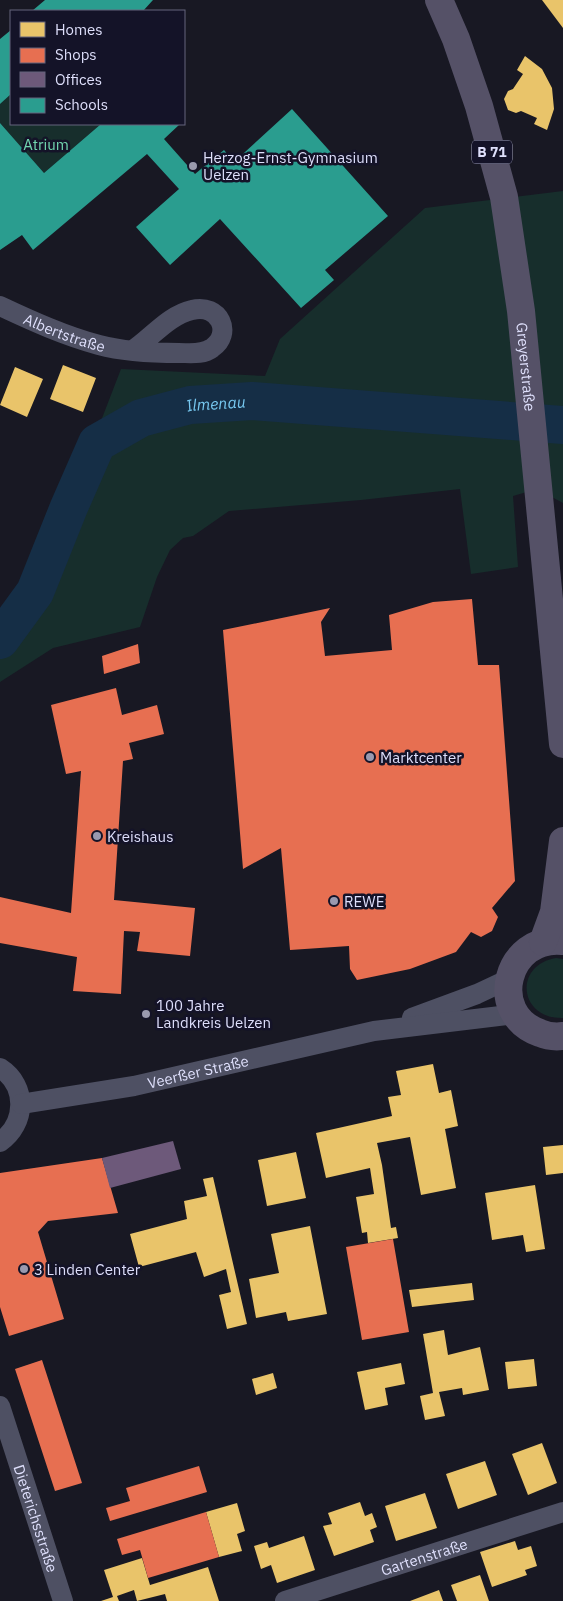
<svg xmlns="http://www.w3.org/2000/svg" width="563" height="1601" font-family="'IBM Plex Sans',sans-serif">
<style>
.green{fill:#172e2c}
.homes{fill:#e9c46a}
.shops{fill:#e76f51}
.offices{fill:#6d597a}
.schools{fill:#2a9d8f}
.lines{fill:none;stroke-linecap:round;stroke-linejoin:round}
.river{stroke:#152e46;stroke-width:38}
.minor{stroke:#4e5063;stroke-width:20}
.primary{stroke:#555167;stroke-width:28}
.poi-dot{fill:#9999af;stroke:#141328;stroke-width:2}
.labels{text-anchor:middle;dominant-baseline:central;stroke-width:5;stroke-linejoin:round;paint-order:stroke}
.shield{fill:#141328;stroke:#a1a2bc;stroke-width:1}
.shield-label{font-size:14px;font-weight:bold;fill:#dedffb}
.park-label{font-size:15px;fill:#71d5af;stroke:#141328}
.poi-label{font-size:15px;fill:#dedffb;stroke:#141328;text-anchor:start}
.street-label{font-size:15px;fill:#dedffb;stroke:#141328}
.water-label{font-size:16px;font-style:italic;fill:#77c8f0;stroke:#141328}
</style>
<rect width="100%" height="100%" fill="#181823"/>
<path class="green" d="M11,94V124H101L44,173L0,123V104Z
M563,191V503L537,489L513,496L518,567L471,574L460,489L361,500L229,511L193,536L183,538L170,550L157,577L140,627L53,648L0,682V640L35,592L121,369L265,376L280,339L425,208Z
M556,958L563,959V1018H562C518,1018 514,965 556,958Z"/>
<path class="homes" d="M542,0H563V28Z
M525,56L542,69L552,88L554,109L547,130L534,124L537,118L521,111L516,113L508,110L504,99L508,91L513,89L523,74L517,70Z
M63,365L96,378L83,412L50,399Z
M15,367L43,379L27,417L0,405Z
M433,1064L439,1093L451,1090L458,1126L445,1129L456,1188L421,1195L410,1137L377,1143L382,1165L391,1228L396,1227L398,1238L368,1243L367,1232L362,1233L356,1197L374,1194L370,1168L326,1178L316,1133L392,1116L388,1097L401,1095L396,1071Z
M563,1145V1173L546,1175L543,1147Z
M296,1152L306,1198L267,1206L258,1160Z
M213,1177L247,1324L227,1329L219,1295L231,1292L226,1269L204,1277L196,1252L139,1267L130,1234L187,1219L184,1201L207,1196L203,1179Z
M535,1185L545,1249L526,1252L523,1235L492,1240L485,1193Z
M310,1226L327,1314L288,1321L286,1312L256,1318L249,1279L279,1273L271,1234Z
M472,1283L474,1300L412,1307L409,1290Z
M444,1330L448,1355L480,1347L489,1390L463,1395L462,1388L439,1392L445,1416L425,1420L420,1396L433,1393L423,1334Z
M534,1359L537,1386L508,1389L505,1362Z
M401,1363L405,1384L385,1388L388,1405L365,1410L357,1372Z
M273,1373L277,1388L256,1395L252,1379Z
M542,1443L557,1483L528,1495L512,1454Z
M485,1461L497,1495L458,1509L446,1474Z
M425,1493L437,1528L396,1541L385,1506Z
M360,1502L365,1516L372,1513L377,1527L370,1530L374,1542L334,1556L323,1526L332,1524L328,1513Z
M237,1503L245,1531L237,1534L242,1551L219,1557L206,1512Z
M304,1536L315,1570L277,1583L271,1565L261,1569L254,1546L267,1542L269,1548Z
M515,1541L518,1550L531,1546L537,1566L525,1570L527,1575L492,1587L480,1552Z
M142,1558L150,1585L208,1567L219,1601H167L165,1594L137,1601L134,1590L117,1596L119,1601H101L113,1597L104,1570Z
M480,1575L489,1601H457L451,1585Z
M439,1590L443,1601H410Z"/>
<path class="shops" d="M472,599L478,665H499L515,881L492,908L498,917L492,931L481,937L471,932L456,952L410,969L357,980L350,969L349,946L290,950L281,848L243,869L223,630L330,608L321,622L325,656L392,650L389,615L433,602Z
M138,644L140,663L104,674L102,656Z
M116,688L122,715L157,705L164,734L129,743L133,759L123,761L114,900L195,908L190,956L137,951L140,932L124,931L121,994L73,991L77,957L0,943V897L71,913L81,771L66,774L51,705Z
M102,1158L118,1213L48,1221L38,1232L64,1319L9,1336L0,1307V1173Z
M393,1239L409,1332L362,1340L346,1247Z
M42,1360L82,1483L55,1491L15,1369Z
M199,1466L207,1492L110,1521L106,1508L130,1501L126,1488Z
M206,1512L219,1557L148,1578L140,1550L122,1555L117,1539Z"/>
<path class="offices" d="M173,1141L181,1169L110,1188L102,1158Z"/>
<path class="schools" d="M45,0H153L143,11H32Z
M11,30V94L0,104V39Z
M292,109L388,216L325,270L334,280L301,308L220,219L170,265L136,227L179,189L147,154L33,250L22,235L0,250V123L44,173L101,124H180L164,139L195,174L224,150L234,162Z"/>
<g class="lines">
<path class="river" id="s1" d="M0,640L35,592L69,507L97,443L141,418L190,405L252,401L563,425"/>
<g class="minor">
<path id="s2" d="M0,306C32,321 65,336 99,345C125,352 153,353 179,353C190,353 203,355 212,348C233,334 220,303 192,310C169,315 151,338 133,350"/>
<path d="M412,1018L477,994L509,979"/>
<path d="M0,1068C28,1086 26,1124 0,1142"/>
<path id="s3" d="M21,1104L134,1086L374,1031L516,1014"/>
<path id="s4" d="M0,1406L63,1601"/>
<path id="s5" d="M285,1601L563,1512"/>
</g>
<g class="primary">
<path id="s6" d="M439,0L456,39L479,106L504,197L521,311L563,744"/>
<path d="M563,941C506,935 486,1014 540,1033C547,1036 555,1037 563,1036"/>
<path d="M543,942L554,912L563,841"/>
</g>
</g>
<g class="poi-dot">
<circle cx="193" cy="166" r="5"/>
<circle cx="370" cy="757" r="5"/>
<circle cx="97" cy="836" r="5"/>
<circle cx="334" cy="901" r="5"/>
<circle cx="146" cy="1014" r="5"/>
<circle cx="24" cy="1269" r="5"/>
</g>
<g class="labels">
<rect class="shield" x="472" y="140.5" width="40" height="23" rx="4"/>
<g class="shield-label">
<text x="492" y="152">B 71</text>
</g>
<g class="park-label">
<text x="46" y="144">Atrium</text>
</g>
<g class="poi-label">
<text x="203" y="157">Herzog-Ernst-Gymnasium<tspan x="203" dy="17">Uelzen</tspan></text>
<text x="380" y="757">Marktcenter</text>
<text x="107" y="836">Kreishaus</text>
<text x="344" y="901">REWE</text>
<text x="156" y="1005">100 Jahre<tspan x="156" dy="17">Landkreis Uelzen</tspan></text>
<text x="34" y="1269">3 Linden Center</text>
</g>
<g class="street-label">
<text stroke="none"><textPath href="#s2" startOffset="70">Albertstraße</textPath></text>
<text stroke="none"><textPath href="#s6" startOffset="379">Greyerstraße</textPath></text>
<text stroke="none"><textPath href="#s3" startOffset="180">Veerßer Straße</textPath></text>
<text stroke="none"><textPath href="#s4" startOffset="118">Dieterichsstraße</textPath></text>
<text stroke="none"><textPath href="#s5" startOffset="146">Gartenstraße</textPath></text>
</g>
<g class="water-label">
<text stroke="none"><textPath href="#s1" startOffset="348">Ilmenau</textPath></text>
</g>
</g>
<rect x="10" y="10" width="175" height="115" fill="#141328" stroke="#65657c"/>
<rect x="20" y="22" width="25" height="15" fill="#e9c46a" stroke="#65657c"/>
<text x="55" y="35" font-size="15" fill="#dedffb">Homes</text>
<rect x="20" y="48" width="25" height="15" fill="#e76f51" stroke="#65657c"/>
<text x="55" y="60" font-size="15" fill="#dedffb">Shops</text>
<rect x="20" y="72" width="25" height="15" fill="#6d597a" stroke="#65657c"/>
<text x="55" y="85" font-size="15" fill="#dedffb">Offices</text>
<rect x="20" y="98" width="25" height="15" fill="#2a9d8f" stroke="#65657c"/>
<text x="55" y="110" font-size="15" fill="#dedffb">Schools</text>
</svg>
